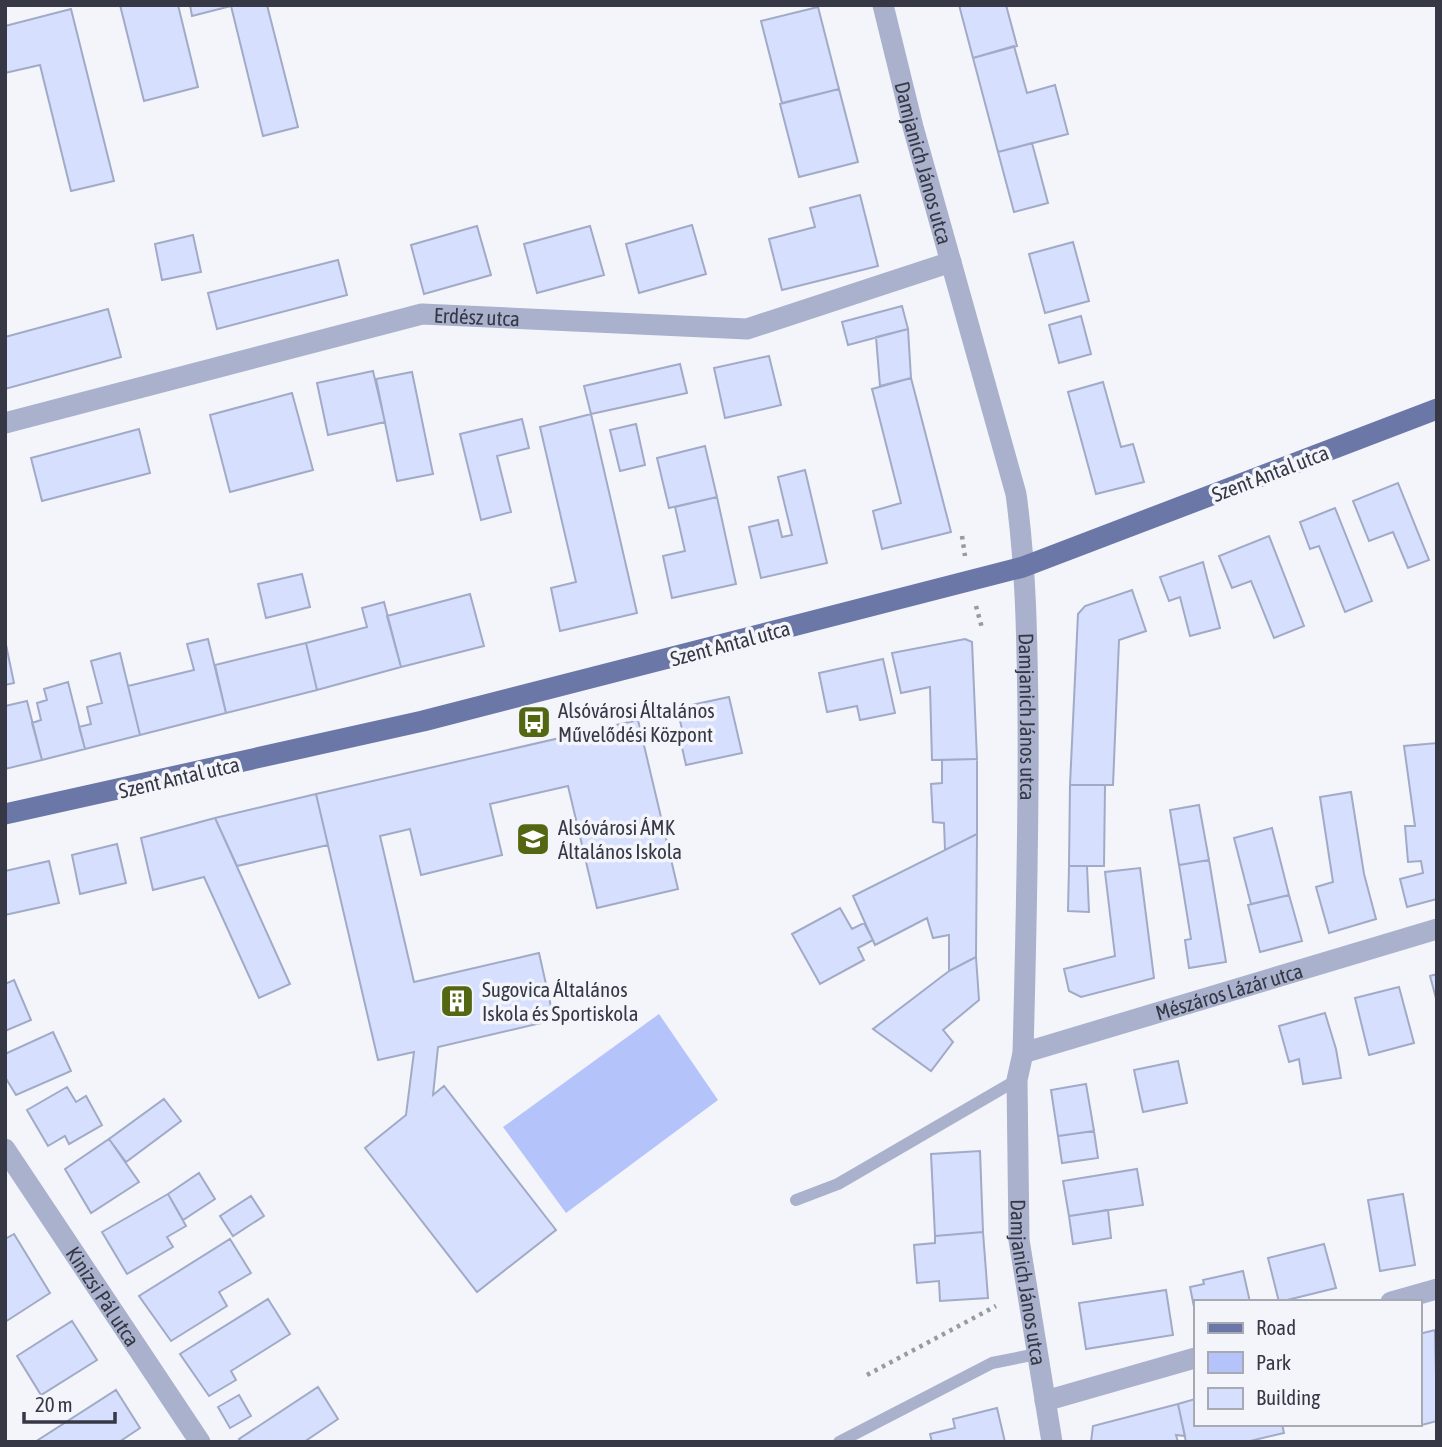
<svg xmlns="http://www.w3.org/2000/svg" width="1442" height="1447" font-family="'Asap Condensed',sans-serif">
<style>
.green{fill:#b4c3fa}
.building{fill:#d6e0fe;stroke:#a1aac6;stroke-width:2}
.lines{fill:none;stroke-linecap:round;stroke-linejoin:round}
.path{stroke:#979aa2;stroke-width:4.5;stroke-dasharray:3.5 5;stroke-linecap:butt}
.lane{stroke:#a9b1cc;stroke-width:12}
.street{stroke:#a9b1cc;stroke-width:21}
.primary{stroke:#6a77a7;stroke-width:21}
.labels{text-anchor:middle;dominant-baseline:central;stroke-width:7;stroke-linejoin:round;paint-order:stroke}
.street-label{font-size:21px;fill:#363945;stroke:#f3f5fb}
.poi-label{font-size:21px;fill:#363945;stroke:#f3f5fb;text-anchor:start}
</style>
<rect width="100%" height="100%" fill="#f3f5fb"/>
<path class="green" d="M659,1014L718,1100L566,1213L503,1127Z"/>
<path class="building" d="M120,5H178L198,87L144,101Z
M190,5H267L298,127L263,136L231,6L192,16Z
M959,5H1006L1017,46L973,58Z
M818,7L839,89L782,103L761,21Z
M71,9L114,181L71,191L40,65L5,73V26Z
M1014,46L1027,93L1055,85L1068,134L998,152L973,58Z
M839,89L858,162L799,177L780,104Z
M1032,143L1048,203L1014,212L998,152Z
M860,195L878,266L782,290L769,239L815,227L810,208Z
M692,225L706,274L639,293L626,244Z
M477,226L491,275L424,294L411,245Z
M590,226L604,275L537,293L524,244Z
M193,235L201,272L162,280L155,244Z
M1073,242L1089,301L1045,313L1029,254Z
M338,260L347,295L217,329L208,293Z
M902,306L908,329L848,345L842,322Z
M108,309L121,357L5,389V337Z
M1081,316L1091,354L1059,363L1049,325Z
M908,329L911,378L880,386L876,337Z
M769,356L781,405L725,418L714,368Z
M680,364L687,393L591,414L584,386Z
M373,371L385,422L328,435L317,383Z
M412,372L433,474L397,481L376,379Z
M911,378L951,532L882,549L873,511L901,503L872,389Z
M1103,382L1121,447L1133,444L1144,482L1096,494L1068,392Z
M292,393L313,470L230,492L210,415Z
M591,414L637,613L560,631L551,588L576,582L540,427Z
M522,419L529,448L497,456L511,512L481,520L460,434Z
M636,424L645,465L620,471L610,430Z
M139,429L150,473L42,501L31,458Z
M705,446L717,497L669,508L657,458Z
M805,470L827,563L761,578L749,527L778,520L782,537L792,535L778,477Z
M1398,483L1429,560L1408,568L1393,532L1369,541L1353,501Z
M717,497L736,584L672,598L663,556L685,551L675,507Z
M1335,508L1372,601L1345,612L1319,546L1310,549L1300,522Z
M1269,536L1304,626L1274,638L1251,581L1232,588L1219,556Z
M1203,562L1220,628L1190,636L1180,597L1169,601L1160,577Z
M302,574L310,607L266,618L258,584Z
M1132,590L1146,631L1119,640L1113,785H1070L1078,614L1085,606Z
M470,594L484,646L401,667L387,616Z
M384,602L401,667L317,690L306,643L367,627L362,608Z
M208,639L226,713L140,735L128,686L194,670L187,644Z
M965,639L972,642L977,759L932,760L930,687L901,693L892,653Z
M5,640L14,683L5,685Z
M306,643L317,690L226,713L215,665Z
M120,653L140,735L85,749L79,727L91,724L87,707L102,703L91,661Z
M883,659L895,713L860,720L857,706L827,712L819,673Z
M68,682L85,749L42,760L32,723L41,720L37,703L47,700L44,689Z
M729,697L742,753L686,765L678,730L682,729L677,708Z
M27,701L42,760L5,769V706Z
M638,720L678,889L597,908L568,786L490,804L502,855L421,875L410,829L380,836L414,982L539,953L554,1020L438,1047L433,1095L444,1086L556,1230L477,1292L365,1148L406,1115L414,1052L378,1060L316,794Z
M1437,743V899L1407,907L1400,879L1423,873L1421,861L1408,862L1405,826H1415L1404,746Z
M977,759V834L945,850L944,823L933,822L931,784L942,783V760Z
M1070,785H1105L1104,866H1069Z
M1351,792L1364,874L1376,919L1329,933L1316,887L1333,882L1320,797Z
M316,794L328,845L237,866L215,818Z
M1199,805L1209,860L1179,865L1170,810Z
M215,818L290,984L259,998L204,877L153,890L141,838Z
M1272,828L1289,895L1251,904L1234,838Z
M977,834L976,957L949,971V935L933,938L927,918L875,945L853,896Z
M117,844L126,883L80,894L72,855Z
M1209,860L1226,962L1189,968L1185,940L1191,939L1179,865Z
M49,861L59,903L5,915V871Z
M1069,866H1087L1089,912L1068,911Z
M1140,868L1154,978L1081,997L1069,991L1064,969L1115,956L1105,872Z
M1289,895L1302,941L1260,952L1248,905Z
M840,908L852,929L864,923L873,940L858,948L864,960L820,984L792,934Z
M976,957L979,1000L943,1030L953,1042L931,1071L873,1029L949,971Z
M1437,974V1002L1430,976Z
M14,980L31,1020L5,1031V984Z
M1399,987L1414,1043L1369,1055L1355,998Z
M1325,1013L1336,1049L1341,1078L1303,1084L1299,1059L1289,1062L1279,1026Z
M53,1032L71,1071L16,1095L5,1077V1054Z
M1178,1061L1187,1103L1143,1112L1134,1070Z
M1086,1084L1094,1131L1058,1136L1051,1090Z
M67,1087L76,1102L86,1096L102,1125L69,1144L65,1136L48,1146L27,1110Z
M164,1099L181,1121L126,1162L109,1139Z
M1094,1131L1098,1158L1062,1163L1058,1136Z
M109,1139L139,1182L91,1213L65,1169Z
M980,1151L983,1232L935,1236L931,1154Z
M1137,1169L1143,1205L1069,1216L1063,1181Z
M199,1173L215,1199L183,1220L168,1194Z
M168,1194L186,1226L167,1237L173,1247L127,1274L102,1232Z
M1403,1194L1415,1265L1380,1271L1368,1200Z
M251,1196L264,1216L233,1236L220,1216Z
M1108,1210L1111,1238L1073,1244L1069,1216Z
M983,1232L988,1298L940,1301L939,1281L917,1283L914,1245L935,1243V1236Z
M14,1234L50,1293L5,1322V1239Z
M230,1239L251,1273L219,1292L227,1306L171,1341L139,1296Z
M1324,1244L1336,1288L1279,1302L1268,1258Z
M1243,1271L1250,1302H1195V1312L1190,1287L1204,1284L1203,1280Z
M1166,1290L1173,1335L1086,1349L1079,1303Z
M268,1299L290,1334L231,1371L236,1380L209,1396L180,1354Z
M72,1321L97,1360L41,1395L17,1356Z
M1435,1330L1437,1421L1418,1426L1419,1334Z
M318,1387L338,1419L304,1442H241L239,1439Z
M116,1390L140,1428L119,1442H35Z
M239,1395L251,1416L230,1428L218,1407Z
M1195,1399V1424H1282L1284,1433L1246,1442H1186L1178,1404Z
M1178,1404L1185,1436L1176,1435L1178,1442H1091L1093,1426Z
M997,1408L1005,1442H932L930,1434L955,1428L953,1419Z"/>
<g class="lines">
<path class="path" d="M962,536L965,556
M976,606L982,628
M867,1375L996,1306"/>
<path class="lane" d="M796,1200L838,1184L1017,1080
M839,1442L992,1363L1037,1354"/>
<g class="street">
<path id="s1" d="M883,5L913,127L1016,494C1026,566 1027,639 1028,712C1029,826 1026,939 1023,1053L1017,1080L1019,1240L1052,1442"/>
<path id="s2" d="M5,423L422,314L747,329L951,262"/>
<path id="s3" d="M1023,1053L1437,929"/>
<path id="s4" d="M5,1149L200,1442"/>
<path d="M1391,1302L1437,1289"/>
<path d="M1045,1401L1195,1358"/>
</g>
<path class="primary" d="M5,814L423,721L1023,567L1437,409"/>
</g>
<defs>
<g id="bus-square" transform="scale(1.75)"><rect x="-9" y="-9" width="18" height="18" rx="4" fill="#536611" stroke="#f3f5fb"/><path d="M-5-6H5V4H4V6H2V4H-2V6H-4V4H-5ZM-3.5-4V0h7V-4ZM-3.5 1.2v1.5H-2V1.2ZM2 1.2v1.5H3.5V1.2Z" fill="#fff"/></g>
<g id="school-square" transform="scale(1.75)"><rect x="-9" y="-9" width="18" height="18" rx="4" fill="#536611" stroke="#f3f5fb"/><path d="M0-5L7-2L0 1L-7-2ZM-4 1L0 2.5L4 1V4Q0 6-4 4Z" fill="#fff"/></g>
<g id="building-square" transform="scale(1.75)"><rect x="-9" y="-9" width="18" height="18" rx="4" fill="#536611" stroke="#f3f5fb"/><path d="M-4-6H4V6H1V3H-1V6H-4ZM-2.5-4.3h1.7v1.8h-1.7ZM.8-4.3h1.7v1.8H.8ZM-2.5-1h1.7V.8h-1.7ZM.8-1h1.7V.8H.8Z" fill="#fff"/></g>
</defs>
<g fill-rule="evenodd">
<use href="#bus-square" x="534" y="722"/>
<use href="#school-square" x="533" y="839"/>
<use href="#building-square" x="457" y="1001"/>
</g>
<g class="labels">
<g class="street-label">
<text stroke="none"><textPath href="#s1" startOffset="163">Damjanich János utca</textPath></text>
<text stroke="none"><textPath href="#s2" startOffset="486">Erdész utca</textPath></text>
<text transform="translate(1270 473) rotate(-21)">Szent Antal utca</text>
<text transform="translate(730 643) rotate(-15)">Szent Antal utca</text>
<text stroke="none"><textPath href="#s1" startOffset="730">Damjanich János utca</textPath></text>
<text transform="translate(179 777) rotate(-13)">Szent Antal utca</text>
<text stroke="none"><textPath href="#s3" startOffset="215">Mészáros Lázár utca</textPath></text>
<text stroke="none"><textPath href="#s1" startOffset="1297">Damjanich János utca</textPath></text>
<text stroke="none"><textPath href="#s4" startOffset="177">Kinizsi Pál utca</textPath></text>
</g>
<g class="poi-label">
<text x="558" y="710">Alsóvárosi Általános<tspan x="558" dy="24">Művelődési Központ</tspan></text>
<text x="558" y="827">Alsóvárosi ÁMK<tspan x="558" dy="24">Általános Iskola</tspan></text>
<text x="482" y="989">Sugovica Általános<tspan x="482" dy="24">Iskola és Sportiskola</tspan></text>
</g>
</g>
<rect width="1442" height="1447" fill="none" stroke="#363945" stroke-width="14"/>
<rect x="1194" y="1300" width="228" height="126" fill="#f3f5fb" stroke="#a7aab2" stroke-width="2"/>
<rect x="1208" y="1323" width="35" height="10" fill="#6a77a7" stroke="#a7aab2" stroke-width="2"/>
<text x="1256" y="1335" font-size="21" fill="#363945">Road</text>
<rect x="1208" y="1352" width="35" height="21" fill="#b4c3fa" stroke="#a7aab2" stroke-width="2"/>
<text x="1256" y="1370" font-size="21" fill="#363945">Park</text>
<rect x="1208" y="1388" width="35" height="21" fill="#d6e0fe" stroke="#a7aab2" stroke-width="2"/>
<text x="1256" y="1405" font-size="21" fill="#363945">Building</text>
<path d="M24 1412v10h91v-10" fill="none" stroke="#363945" stroke-width="3.5"/>
<text x="35" y="1412" font-size="21" fill="#363945" stroke="#f3f5fb" stroke-width="5" paint-order="stroke">20 m</text>
</svg>
